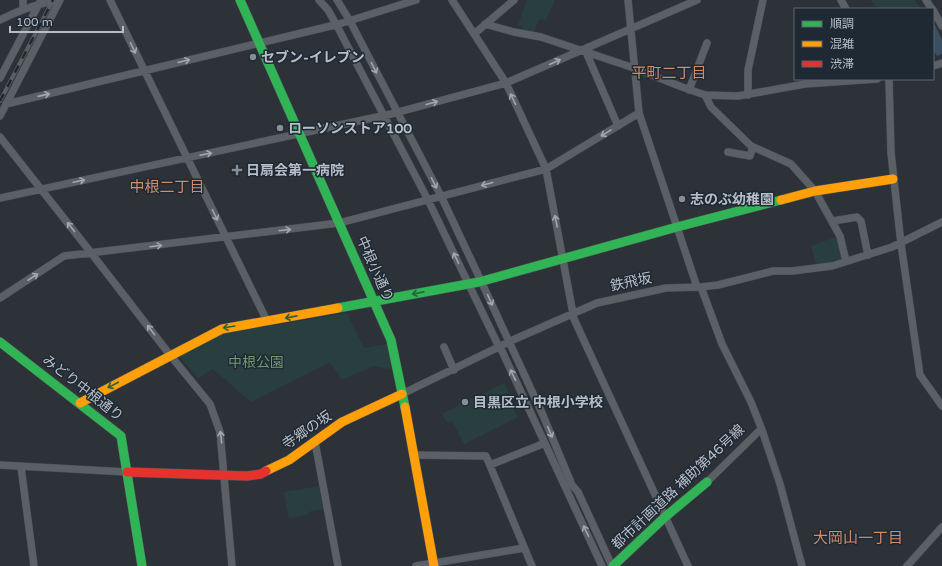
<svg xmlns="http://www.w3.org/2000/svg" width="942" height="566" font-family="'Varela Round','Noto Sans JP',sans-serif">
<style>
.green{fill:#293f3f}
.water{fill:#3b4f62}
.lines{fill:none;stroke-linecap:round;stroke-linejoin:round}
.street-casing{stroke:#4a4e53;stroke-width:8}
.fast-casing{stroke:#4a4e53;stroke-width:10}
.slow-casing{stroke:#4a4e53;stroke-width:10}
.jam-casing{stroke:#4a4e53;stroke-width:10}
.street{stroke:#5b6067;stroke-width:7}
.fast{stroke:#30b455;stroke-width:9}
.slow{stroke:#ff9f0a;stroke-width:9}
.jam{stroke:#e5322d;stroke-width:9}
.rail-casing{stroke:#5a5f64;stroke-width:4}
.rail{stroke:#1f2933;stroke-width:2.5;stroke-dasharray:8;stroke-linecap:butt}
.oneway{stroke:#9fa7b0}
.oneway2{stroke:#266141}
.poi-dot{fill:#868e96;stroke:#1f2933;stroke-width:1.5}
.labels{text-anchor:middle;dominant-baseline:central;stroke-width:3;stroke-linejoin:round;paint-order:stroke}
.poi-label{font-size:14px;font-weight:bold;fill:#b6bfc9;stroke:#1f2933;text-anchor:start}
.street-label{font-size:14px;fill:#b6bfc9;stroke:#1f2933}
.park-label{font-size:14px;fill:#6e9974;stroke:#1f2933}
.neighbourhood-label{font-size:15px;fill:#d18c69;stroke:#1f2933}
</style>
<rect width="100%" height="100%" fill="#2c3238"/>
<path class="green" d="M527,0H555L546,20L539,19L533,34L522,31L523,26L518,25Z
M871,0H915L921,9H877Z
M838,236L843,259L817,267L811,246Z
M347,313L364,348L387,344L391,369L373,366L342,380L330,362L251,402L213,369L198,378L179,356L221,334Z
M504,383L509,393L506,395L518,417L464,444L452,421L447,423L442,414Z
M319,486L323,509L308,512V515L289,518L284,492Z"/>
<path class="water" d="M935,25L942,40V54L937,56L933,49V26Z"/>
<g class="lines">
<g class="street-casing">
<path id="street" d="M23,0V9
M110,0L267,321
M319,0L328,10L336,24L428,200L499,347L502,351L602,566
M337,0L350,21L441,196L481,281L542,413L572,485L578,492L612,566
M452,0L506,83L546,169L574,319L688,566
M628,0L639,113L697,287
M841,0L846,9
M926,0L932,9
M933,10L942,26
M0,20C19,10 37,4 58,0
M485,24L514,32L541,37L634,68L682,87L705,95L738,96L805,84L877,79
M474,34L514,0
M586,52L618,126
M933,66L942,63
M0,78L41,0
M889,79L891,153L901,244L920,375L942,406
M689,90L707,43
M705,95L711,107L751,146L791,164L815,191L840,236L846,261
M748,95V70L763,0
M6,104L339,24L416,0
M0,116L60,0
M0,137L92,254L170,355L210,404L220,432L232,566
M728,152L750,156L753,147
M0,198L391,114L506,83L697,0
M833,221L857,217L861,221L868,255
M701,287L722,344L751,402L762,430L780,484L802,566
M0,298L64,256L339,223L546,169L639,113
M444,347L454,370
M402,394L515,339L597,303L666,288L701,287L718,285L773,271H792L832,266L892,247L942,222
M315,442L338,566
M413,455L486,456L532,566
M0,465L127,472
M490,465L545,443
M21,467L34,566
M707,482L758,432L762,430
M416,566L524,548
M907,566L942,527"/>
</g>
<g class="fast-casing">
<path id="fast" d="M240,0L391,340L405,407
M338,308L479,282L677,227L781,200
M0,342L121,436L142,566
M613,566L665,517L707,482"/>
</g>
<g class="slow-casing">
<path id="slow" d="M781,200L815,191L893,179
M80,403L222,329L338,308
M405,407L434,566
M266,471L289,460L342,422L402,394"/>
</g>
<g class="jam-casing">
<path id="jam" d="M127,472L247,476L261,474L266,471"/>
</g>
<use href="#street" class="street"/>
<use href="#fast" class="fast"/>
<use href="#slow" class="slow"/>
<use href="#jam" class="jam"/>
<g class="rail-casing">
<path id="rail" d="M0,101L53,0"/>
</g>
<use href="#rail" class="rail"/>
</g>
<defs><path id="oneway-shaft" d="M-6 0H5M1.5-3L5.5 0L1.5 3" fill="none" stroke-width="1.6" stroke-linecap="round" stroke-linejoin="round"/></defs>
<g class="oneway">
<use href="#oneway-shaft" transform="translate(133 48) rotate(64)"/>
<use href="#oneway-shaft" transform="translate(184 61) rotate(-14)"/>
<use href="#oneway-shaft" transform="translate(555 62) rotate(-24)"/>
<use href="#oneway-shaft" transform="translate(374 68) rotate(63)"/>
<use href="#oneway-shaft" transform="translate(44 95) rotate(-13)"/>
<use href="#oneway-shaft" transform="translate(513 99) rotate(-115)"/>
<use href="#oneway-shaft" transform="translate(432 103) rotate(-15)"/>
<use href="#oneway-shaft" transform="translate(606 133) rotate(149)"/>
<use href="#oneway-shaft" transform="translate(206 154) rotate(-12)"/>
<use href="#oneway-shaft" transform="translate(79 181) rotate(-12)"/>
<use href="#oneway-shaft" transform="translate(434 183) rotate(63)"/>
<use href="#oneway-shaft" transform="translate(487 184) rotate(165)"/>
<use href="#oneway-shaft" transform="translate(215 215) rotate(64)"/>
<use href="#oneway-shaft" transform="translate(556 221) rotate(-101)"/>
<use href="#oneway-shaft" transform="translate(71 227) rotate(-128)"/>
<use href="#oneway-shaft" transform="translate(285 230) rotate(-7)"/>
<use href="#oneway-shaft" transform="translate(156 246) rotate(-7)"/>
<use href="#oneway-shaft" transform="translate(456 258) rotate(-116)"/>
<use href="#oneway-shaft" transform="translate(33 277) rotate(-33)"/>
<use href="#oneway-shaft" transform="translate(490 300) rotate(66)"/>
<use href="#oneway-shaft" transform="translate(151 330) rotate(-127)"/>
<use href="#oneway-shaft" transform="translate(513 375) rotate(-115)"/>
<use href="#oneway-shaft" transform="translate(550 432) rotate(67)"/>
<use href="#oneway-shaft" transform="translate(221 437) rotate(-97)"/>
<use href="#oneway-shaft" transform="translate(586 531) rotate(-115)"/>
</g>
<g class="oneway2">
<use href="#oneway-shaft" transform="translate(418 293) rotate(169)"/>
<use href="#oneway-shaft" transform="translate(291 317) rotate(169)"/>
<use href="#oneway-shaft" transform="translate(229 327) rotate(171)"/>
<use href="#oneway-shaft" transform="translate(113 385) rotate(152)"/>
</g>
<g class="poi-dot">
<circle cx="253" cy="57" r="4"/>
<circle cx="280" cy="128" r="4"/>
<path d="M235 164h4v4h4v4h-4v4h-4v-4h-4v-4h4z"/>
<circle cx="682" cy="199" r="4"/>
<circle cx="465" cy="402" r="4"/>
</g>
<g class="labels">
<g class="poi-label">
<text x="261" y="57">セブン-イレブン</text>
<text x="288" y="128">ローソンストア100</text>
<text x="246" y="170">日扇会第一病院</text>
<text x="690" y="199">志のぶ幼稚園</text>
<text x="473" y="402">目黒区立 中根小学校</text>
</g>
<g class="street-label">
<text transform="translate(375 269) rotate(66)">中根小通り</text>
<text transform="translate(631 282) rotate(-12)">鉄飛坂</text>
<text transform="translate(83 388) rotate(38)">みどり中根通り</text>
<text transform="translate(307 430) rotate(-34)">寺郷の坂</text>
<text transform="translate(678 487) rotate(-43)">都市計画道路 補助第46号線</text>
</g>
<g class="park-label">
<text x="256" y="362">中根公園</text>
</g>
<g class="neighbourhood-label">
<text x="669" y="73">平町二丁目</text>
<text x="167" y="187">中根二丁目</text>
<text x="858" y="538">大岡山一丁目</text>
</g>
</g>
<rect x="794" y="8" width="140" height="72" fill="#1f2933" stroke="#5b656f"/>
<rect x="802" y="21" width="20" height="6" fill="#30b455" stroke="#5b656f"/>
<text x="830" y="28" font-size="12" fill="#b6bfc9">順調</text>
<rect x="802" y="41" width="20" height="6" fill="#ff9f0a" stroke="#5b656f"/>
<text x="830" y="48" font-size="12" fill="#b6bfc9">混雑</text>
<rect x="802" y="61" width="20" height="6" fill="#e5322d" stroke="#5b656f"/>
<text x="830" y="68" font-size="12" fill="#b6bfc9">渋滞</text>
<path d="M10 26v6h113v-6" fill="none" stroke="#b6bfc9" stroke-width="2"/>
<text x="16" y="26" font-size="12" fill="#b6bfc9" stroke="#1f2933" stroke-width="3" paint-order="stroke">100 m</text>
</svg>
